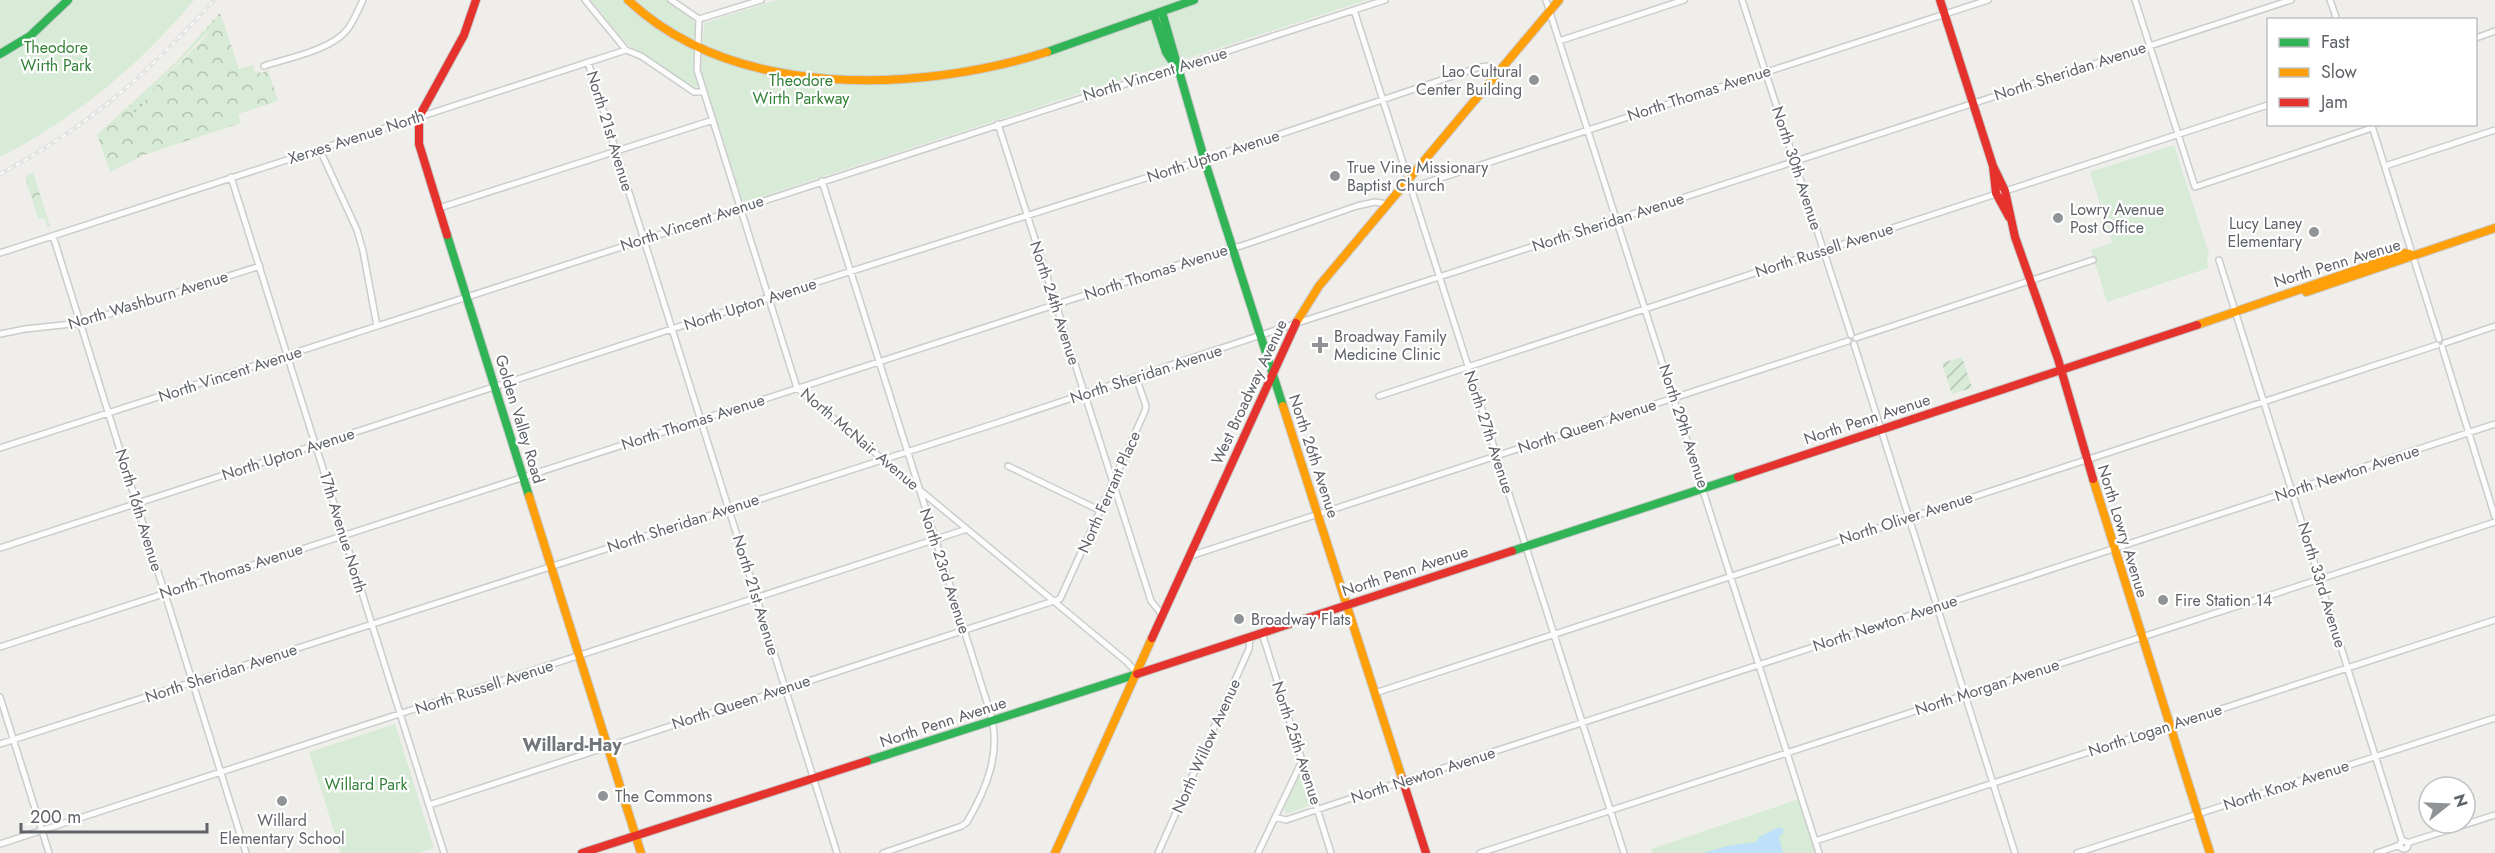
<svg xmlns="http://www.w3.org/2000/svg" width="2495" height="853" font-family="Jost,sans-serif">
<style>
.grass{fill:url(#grass-dots)}
.forest{fill:url(#forest-crowns)}
.park{fill:#d8ebd6}
.garden{fill:url(#garden-furrows)}
.water{fill:#bfe0f9}
.lines{fill:none;stroke-linecap:round;stroke-linejoin:round}
.street-casing{stroke:#cbcccc;stroke-width:8}
.fast-casing{stroke:#cacacb;stroke-width:10}
.slow-casing{stroke:#cacacb;stroke-width:10}
.jam-casing{stroke:#cacacb;stroke-width:10}
.street{stroke:#fdfcfc;stroke-width:5}
.fast{stroke:#30b455;stroke-width:8}
.slow{stroke:#ff9f0a;stroke-width:8}
.jam{stroke:#e5322d;stroke-width:8}
.rail-casing{stroke:#e4e4e4;stroke-width:4}
.rail{stroke:#fff;stroke-width:1.5;stroke-dasharray:4.5;stroke-linecap:butt}
.poi-dot{fill:#919496;stroke:#fff;stroke-width:2}
.labels{text-anchor:middle;dominant-baseline:central;stroke-width:4.5;stroke-linejoin:round;paint-order:stroke}
.park-label{font-size:16px;fill:#348238;stroke:#fff}
.poi-label{font-size:16px;fill:#5f6368;stroke:#fff;text-anchor:start}
.street-label{font-size:16px;fill:#5f6368;stroke:#fff}
.neighbourhood-label{font-size:18px;font-weight:bold;fill:#70757a;stroke:#fff}
</style>
<defs>
<pattern id="grass-dots" width="8" height="8" patternUnits="userSpaceOnUse" patternTransform="scale(1.5)"><rect width="8" height="8" fill="#d8ebd6"/><path d="M2 2h.1M6 6h.1" fill="none" stroke="#b2c2b1" stroke-width="1.8" stroke-linecap="round"/></pattern>
<pattern id="forest-crowns" width="20" height="18" patternUnits="userSpaceOnUse" patternTransform="scale(1.5)"><rect width="20" height="18" fill="#d8ebd6"/><path d="M2 6a3 3 0 1 1 6 0M12 15a3 3 0 1 1 6 0" fill="none" stroke="#b2c2b1"/></pattern>
<pattern id="garden-furrows" width="10" height="10" patternUnits="userSpaceOnUse" patternTransform="scale(1.5)"><rect width="10" height="10" fill="#d8ebd6"/><path d="M-1 1l2-2M0 10L10 0M9 11l2-2" fill="none" stroke="#b2c2b1"/></pattern>
</defs>
<rect width="100%" height="100%" fill="#efeeea"/>
<path class="grass" d="M220,13L223,21L205,35L148,94L141,109L136,112L129,111L128,107L177,61Z"/>
<path class="forest" d="M223,21L239,69L253,65L255,72L262,73L268,70L278,101L238,114L241,123L144,155L110,172L97,135L127,107L129,111L136,112L141,109L148,94L202,41L212,28Z
M33,172L50,226L48,228L44,218L38,219L25,177Z"/>
<path class="park" d="M0,0H194C140,65 75,119 0,157Z
M590,0H667L693,20L696,26L693,63L698,87L694,88L687,84L627,44Z
M776,0H1367L745,202L742,199L701,72L704,23Z
M2174,145L2209,254L2207,260L2208,268L2107,302L2091,250L2112,243L2090,172Z
M395,724L434,848L419,853H341L335,840L336,837L309,752Z
M1299,775L1302,776L1311,805L1286,814L1284,809Z
M1799,799L1815,853H1652L1651,849Z"/>
<path class="garden" d="M1962,357L1972,388L1952,394L1942,363Z"/>
<path class="water" d="M1777,828H1782L1784,832L1779,837L1783,853H1703L1727,846L1756,842L1759,837Z"/>
<g class="lines">
<g class="street-casing">
<path id="street" d="M585,0L626,50
M671,0L699,19
M1546,0L1819,853
M1742,0L1851,335
M2135,0L2195,187L2372,128
M2330,0L2337,20
M1354,10L1624,853
M699,19L697,70L797,388L1127,662L1137,673
M699,19L761,0
M2476,38L2495,31
M1559,41L1684,0
M588,62L837,853
M264,66C288,58 331,50 347,30C354,21 358,10 363,0
M998,124L1151,601L1163,616
M2372,126L2439,339
M320,150L357,230L363,251L377,326
M2385,166L2495,130
M231,177L444,853
M822,181L990,712C1002,751 987,788 967,822L962,826L883,853
M1410,188L1988,0
M439,208L713,120
M53,236L246,853
M0,253L626,50L641,56L694,92H704
M2219,260L2402,841
M0,334L25,329L81,323L260,266
M1856,338L2093,260
M2445,343L2495,326
M1854,344L2015,853
M2442,347L2495,517
M1379,396L2268,105
M0,448L1385,0
M1008,466L1101,511
M0,548L773,296L1212,157L1480,67L1489,66L1498,73
M1190,556L1848,341
M1262,633L1331,853
M0,647L1227,249L1241,246L1357,206L1375,202L1387,204
M1375,693C1729,575 2084,462 2437,345
M0,697L49,853
M0,744L1000,422L1282,328L2291,0
M429,805L1060,599L1145,411L1146,406L1136,377
M1275,817L1286,820L1361,795L2495,424
M2400 845a4 4 0 1 1 8 0a4 4 0 1 1-8 0Z
M1815,841L2495,620
M2407,843L2495,815
M0,844L967,529
M1158,853L1249,649L1250,637
M1258,853L1302,761
M1480,853L2495,522
M2077,853L2495,718
M2377,853L2400,845"/>
</g>
<g class="fast-casing">
<path id="fast" d="M1162,12L1206,165L1283,406
M1154,15L1166,52L1176,67
M1047,52L1194,0
M0,54L30,36L68,0
M447,235L529,496
M1512,551L1738,477
M867,761L1137,674"/>
</g>
<g class="slow-casing">
<path id="slow" d="M628,0C735,100 916,93 1047,52
M2306,292L2495,228
M1296,323L1319,286L1559,0
M2197,325L2405,253L2413,255
M1283,406L1402,778
M2093,479L2210,853
M529,496L641,853
M1055,853L1152,638"/>
</g>
<g class="jam-casing">
<path id="jam" d="M1940,0L1993,166L2005,191L2015,237L2058,359L2093,479
M1993,166L1996,193L2009,217
M447,235L419,144V117L464,35L476,0
M1738,477L2197,325
M1152,638L1296,323
M1137,674L1512,551
M1402,778L1426,853
M582,853L867,761"/>
</g>
<use href="#street" class="street"/>
<use href="#fast" class="fast"/>
<use href="#slow" class="slow"/>
<use href="#jam" class="jam"/>
<g class="rail-casing">
<path id="rail" d="M0,174C88,127 148,74 214,0"/>
</g>
<use href="#rail" class="rail"/>
</g>
<g class="poi-dot">
<circle cx="1534" cy="80" r="6"/>
<circle cx="1335" cy="176" r="6"/>
<circle cx="2058" cy="218" r="6"/>
<circle cx="2314" cy="232" r="6"/>
<path d="M1317 336h6v6h6v6h-6v6h-6v-6h-6v-6h6z"/>
<circle cx="2163" cy="600" r="6"/>
<circle cx="1239" cy="619" r="6"/>
<circle cx="603" cy="796" r="6"/>
<circle cx="282" cy="801" r="6"/>
</g>
<g class="labels">
<g class="park-label">
<text x="56" y="47">Theodore<tspan x="56" dy="18">Wirth Park</tspan></text>
<text x="801" y="80">Theodore<tspan x="801" dy="18">Wirth Parkway</tspan></text>
<text x="366" y="784">Willard Park</text>
</g>
<g class="poi-label">
<text x="1522" y="71" text-anchor="end">Lao Cultural<tspan x="1522" dy="18">Center Building</tspan></text>
<text x="1347" y="167">True Vine Missionary<tspan x="1347" dy="18">Baptist Church</tspan></text>
<text x="2070" y="209">Lowry Avenue<tspan x="2070" dy="18">Post Office</tspan></text>
<text x="2302" y="223" text-anchor="end">Lucy Laney<tspan x="2302" dy="18">Elementary</tspan></text>
<text x="1334" y="336">Broadway Family<tspan x="1334" dy="18">Medicine Clinic</tspan></text>
<text x="2175" y="600">Fire Station 14</text>
<text x="1251" y="619">Broadway Flats</text>
<text x="615" y="796">The Commons</text>
<text x="282" y="820" text-anchor="middle">Willard<tspan x="282" dy="18">Elementary School</tspan></text>
</g>
<g class="street-label">
<text transform="translate(2070 71) rotate(-18)">North Sheridan Avenue</text>
<text transform="translate(1155 74) rotate(-17)">North Vincent Avenue</text>
<text transform="translate(1699 93) rotate(-18)">North Thomas Avenue</text>
<text transform="translate(610 131) rotate(73)">North 21st Avenue</text>
<text transform="translate(356 137) rotate(-18)">Xerxes Avenue North</text>
<text transform="translate(1213 156) rotate(-18)">North Upton Avenue</text>
<text transform="translate(1797 168) rotate(72)">North 30th Avenue</text>
<text transform="translate(1608 222) rotate(-18)">North Sheridan Avenue</text>
<text transform="translate(692 223) rotate(-18)">North Vincent Avenue</text>
<text transform="translate(1824 250) rotate(-18)">North Russell Avenue</text>
<text transform="translate(2337 263) rotate(-17)">North Penn Avenue</text>
<text transform="translate(1156 272) rotate(-18)">North Thomas Avenue</text>
<text transform="translate(148 300) rotate(-17)">North Washburn Avenue</text>
<text transform="translate(1055 303) rotate(72)">North 24th Avenue</text>
<text transform="translate(750 304) rotate(-18)">North Upton Avenue</text>
<text transform="translate(230 374) rotate(-18)">North Vincent Avenue</text>
<text transform="translate(1146 374) rotate(-18)">North Sheridan Avenue</text>
<text transform="translate(1249 392) rotate(-65)">West Broadway Avenue</text>
<text transform="translate(520 419) rotate(73)">Golden Valley Road</text>
<text transform="translate(1867 419) rotate(-18)">North Penn Avenue</text>
<text transform="translate(693 422) rotate(-18)">North Thomas Avenue</text>
<text transform="translate(1587 426) rotate(-18)">North Queen Avenue</text>
<text transform="translate(1684 426) rotate(72)">North 29th Avenue</text>
<text transform="translate(1489 432) rotate(72)">North 27th Avenue</text>
<text transform="translate(860 439) rotate(40)">North McNair Avenue</text>
<text transform="translate(288 454) rotate(-18)">North Upton Avenue</text>
<text transform="translate(1314 456) rotate(72)">North 26th Avenue</text>
<text transform="translate(2347 473) rotate(-18)">North Newton Avenue</text>
<text transform="translate(1109 492) rotate(-66)">North Ferrant Place</text>
<text transform="translate(139 510) rotate(73)">North 16th Avenue</text>
<text transform="translate(1906 518) rotate(-18)">North Oliver Avenue</text>
<text transform="translate(683 523) rotate(-18)">North Sheridan Avenue</text>
<text transform="translate(2123 531) rotate(73)">North Lowry Avenue</text>
<text transform="translate(343 532) rotate(73)">17th Avenue North</text>
<text transform="translate(231 571) rotate(-18)">North Thomas Avenue</text>
<text transform="translate(945 571) rotate(72)">North 23rd Avenue</text>
<text transform="translate(1405 571) rotate(-18)">North Penn Avenue</text>
<text transform="translate(2322 585) rotate(73)">North 33rd Avenue</text>
<text transform="translate(756 595) rotate(73)">North 21st Avenue</text>
<text transform="translate(1885 623) rotate(-18)">North Newton Avenue</text>
<text transform="translate(221 673) rotate(-18)">North Sheridan Avenue</text>
<text transform="translate(484 687) rotate(-18)">North Russell Avenue</text>
<text transform="translate(1987 687) rotate(-18)">North Morgan Avenue</text>
<text transform="translate(741 702) rotate(-18)">North Queen Avenue</text>
<text transform="translate(943 722) rotate(-18)">North Penn Avenue</text>
<text transform="translate(2155 730) rotate(-18)">North Logan Avenue</text>
<text transform="translate(1297 743) rotate(72)">North 25th Avenue</text>
<text transform="translate(1206 746) rotate(-66)">North Willow Avenue</text>
<text transform="translate(1423 775) rotate(-18)">North Newton Avenue</text>
<text transform="translate(2286 785) rotate(-18)">North Knox Avenue</text>
</g>
<g class="neighbourhood-label">
<text x="572" y="745">Willard-Hay</text>
</g>
</g>
<rect x="2267" y="18" width="210" height="108" fill="#ffffff" stroke="#bfc1c3" stroke-width="1.5"/>
<rect x="2279" y="38" width="30" height="9" fill="#30b455" stroke="#bfc1c3" stroke-width="1.5"/>
<text x="2321" y="48" font-size="18" fill="#5f6368">Fast</text>
<rect x="2279" y="68" width="30" height="9" fill="#ff9f0a" stroke="#bfc1c3" stroke-width="1.5"/>
<text x="2321" y="78" font-size="18" fill="#5f6368">Slow</text>
<rect x="2279" y="98" width="30" height="9" fill="#e5322d" stroke="#bfc1c3" stroke-width="1.5"/>
<text x="2321" y="108" font-size="18" fill="#5f6368">Jam</text>
<g transform="translate(2447 805) rotate(72)"><circle r="28" fill="#ffffff" stroke="#bfc1c3" stroke-width="1.5"/>
<path d="M0-4.5L10 22L0 15L-10 22Z" fill="#919496"/>
<text y="-9" font-size="16" font-weight="bold" text-anchor="middle" fill="#5f6368">N</text>
</g>
<path d="M21 823v9h186v-9" fill="none" stroke="#5f6368" stroke-width="3"/>
<text x="30" y="823" font-size="18" fill="#5f6368" stroke="#ffffff" stroke-width="4.5" paint-order="stroke">200 m</text>
</svg>
